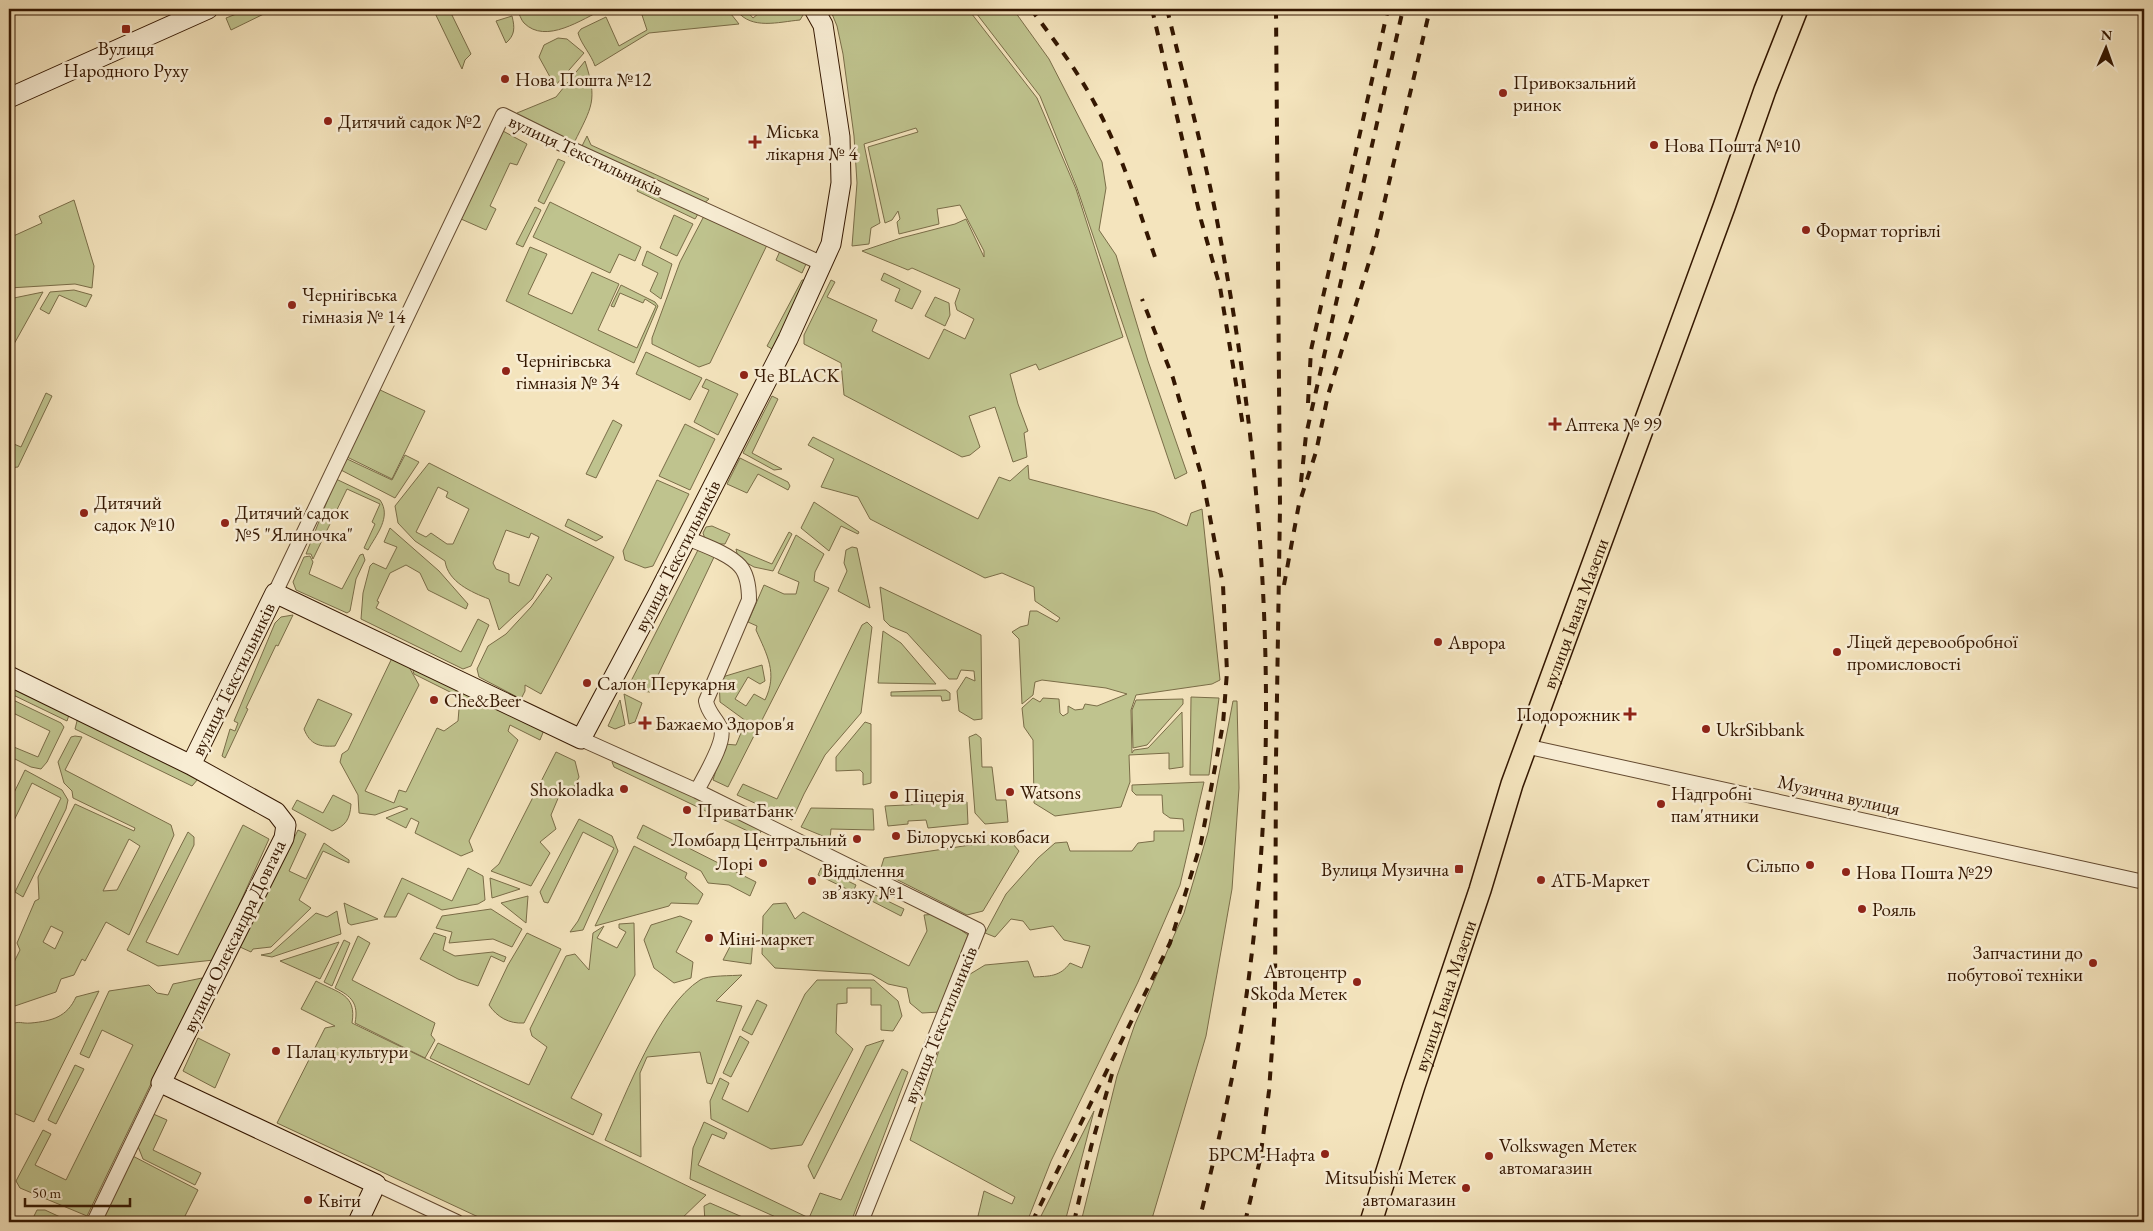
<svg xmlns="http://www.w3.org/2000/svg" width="2153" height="1231" font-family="'EB Garamond',serif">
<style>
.green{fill:#bfc38e;stroke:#7a6d48;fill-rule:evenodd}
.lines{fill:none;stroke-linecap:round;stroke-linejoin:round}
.street-casing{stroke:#644a30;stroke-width:16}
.secondary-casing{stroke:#341701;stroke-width:21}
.primary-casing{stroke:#341701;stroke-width:24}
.street{stroke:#f8edd4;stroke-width:14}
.secondary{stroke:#f8edd4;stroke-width:19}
.primary{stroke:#f4e4bd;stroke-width:21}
.rail{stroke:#341701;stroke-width:4;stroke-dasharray:9 9;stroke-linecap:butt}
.poi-dot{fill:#8f2418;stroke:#f8edd4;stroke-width:2}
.labels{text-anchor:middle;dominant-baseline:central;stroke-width:5;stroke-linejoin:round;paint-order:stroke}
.poi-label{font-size:19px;fill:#341701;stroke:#f8edd4;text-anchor:start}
.street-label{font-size:19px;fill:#341701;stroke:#f8edd4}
</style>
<rect width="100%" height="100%" fill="#f4e4bd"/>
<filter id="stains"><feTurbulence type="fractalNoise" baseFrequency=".004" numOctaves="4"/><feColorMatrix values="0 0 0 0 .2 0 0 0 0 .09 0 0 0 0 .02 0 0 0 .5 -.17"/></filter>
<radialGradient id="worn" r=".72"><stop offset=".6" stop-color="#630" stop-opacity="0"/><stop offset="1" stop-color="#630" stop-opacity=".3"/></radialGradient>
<path class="green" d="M249,9H274L231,30L226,18Z
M433,9H449L471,54L465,60L462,69Z
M517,9H604C582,19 546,45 524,23C521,20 519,13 517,9Z
M640,9H727L739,24L649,33L595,66C591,54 581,44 578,33L581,29L606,17L619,46L647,30Z
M740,9H745L753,18L764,9H801L803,15L800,20C778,22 752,30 737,11Z
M830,9H968L1037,98L1076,189L1123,337L1039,370L1036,364L1010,374L1018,404L1028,431L1024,433L1027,457L1013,462L995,407L969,416L980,447L970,455L962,457L844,395L841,363L804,344V335L831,280L835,282L827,297L877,320L872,331L929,359L944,329L965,339L974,319L957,310L955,303L960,289L912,268L908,270L862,251L901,238L955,224L966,219L984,257V251L960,205L937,209L939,224L899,234L897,222L900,219L898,211L892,220L885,223L868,147L918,132L916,128L864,144L880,223L871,228L869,244L852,246L857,183L854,136L843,54L837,26Z
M973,9H1013L1049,59L1102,162L1106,188L1099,230L1116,255L1148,361L1187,473L1175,479L1077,188L1040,96Z
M512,16C515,28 515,35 506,43L496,21Z
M558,38L567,39L584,53L555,86L539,57L544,45Z
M585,61C598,101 592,106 574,143L516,117L517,113L556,97Z
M503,131L527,144L517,165L510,163L490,206L496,209L486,230L461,219Z
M587,136L591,145L709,199L703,204L583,149L582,146Z
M558,159L565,162L544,204L538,201Z
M639,186L698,214L695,219L637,191Z
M74,200L94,266L92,288L75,284L9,288V238L42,223L39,216Z
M550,202L641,247L635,261L619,254L610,273L533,237Z
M535,207L541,210L523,247L516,244Z
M674,215L693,224L677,256L660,248Z
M704,216L767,245L710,363L699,367L652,344V338L680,262Z
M530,247L547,254L528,294L572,314L592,272L619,284L598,330L637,348L656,306L645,299L643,303L620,293L614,307L611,306L621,285L655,302L658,306L634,363L506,301Z
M647,251L672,264L661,299L650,291L658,273L642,265Z
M780,251L806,264L802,273L776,260Z
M884,273L921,291L912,309L895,301L900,289L881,280Z
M802,280H805L807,283L772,349L767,346Z
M74,290L92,295L86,307L59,295L49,314L40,309L50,292Z
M43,292L9,353V299Z
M935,297L949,303L950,315L945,326L925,316Z
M646,352L702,378L690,400L636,374Z
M706,379L738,394L718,435L694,422L709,390L702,387Z
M378,389L425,411L392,479L345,456Z
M46,393L52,396L18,467L9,468V442L21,447Z
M772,396L778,399L752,453L782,469L774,470L743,453Z
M613,420L622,425L596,478L586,474Z
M685,424L715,439L690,490L659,476Z
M813,437L978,519L999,477L1010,481L1028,465L1029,479L1155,512L1187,526L1191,513L1202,509L1220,680L1212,684L1136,695L1131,710L1132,753L1134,750L1148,748L1182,712L1183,767L1169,769V753L1129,755L1130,782L1121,807L1055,816L1034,803L1033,740L1024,727L1022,708L1033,698L1040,702L1043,698L1059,699L1060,713L1063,716L1068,713V706L1075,710L1083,709L1085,704L1097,706L1127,694L1106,688L1042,680L1035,682L1033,695L1022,704L1019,639L1012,632L1020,627L1028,625L1030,611H1037L1057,622L1060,618L1035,601L1034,587L1002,573L985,578L870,519L858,497L821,487L834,459L808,445Z
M405,455L419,462L395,498L339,469L345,458L392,480Z
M740,458L788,482L790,486L788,490L758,474L747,493L727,484Z
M429,463L614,557L541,694L525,685V691L521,699L479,677L477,669L488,646L506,634L531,607L552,578L547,574L532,599L499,630L489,599C471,592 448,582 445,561L415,541L398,523L395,506ZM438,487L448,492L446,497L469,509L453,544H447L431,533L426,537L416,532ZM506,530L529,538L531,533L539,537L519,586L509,582V574L496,569L493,563Z
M336,479L380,500C392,517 376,535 368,550L364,548L375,524L372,522L380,504L347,489L313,559L311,554H306Z
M657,480L689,494L653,566L645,568L625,560L623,551Z
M814,502L859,532L858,534L841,526L829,551L801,528Z
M568,519L603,537L596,541L565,526Z
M712,526L730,534L725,544H715L705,539L703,533L706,527Z
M390,528L439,571L468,604L466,609L428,590L420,573L406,565L390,573L377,601L379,602L376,608L461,652L478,619L489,625L471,666L463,669L361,619L363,593L370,566L373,563L386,569L397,547L384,542Z
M789,532L792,534L773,571L754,567L738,558L736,549L772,564Z
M796,535L824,554L815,572L814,581L829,588L728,787L713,780L724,744L736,745L746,721L720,702L719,678L762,665L765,681L760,684L748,677L735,699L746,706L754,694L765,700C778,673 767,655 756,630L757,626L748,622L764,585L784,594H796L799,582L778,573Z
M852,547L857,548L870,608L838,591L847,571L844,563L846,550Z
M699,548L715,555L650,692L630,690L629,685Z
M363,554L365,560L356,579L350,611L347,613L296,590L293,582L304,557L310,556L313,562L309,574L342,589L360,555Z
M880,587L981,635L982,719L974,720L959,711L957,691L966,677L975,681L974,671L961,670L957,679H949L907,633L890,626L884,620Z
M293,615L278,646L276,645L246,708L248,709L225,758L222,756L230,729L235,731L238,723L234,721L275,623L281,617Z
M867,622L872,627L861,713L825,755L804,794L792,820L737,795L743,784L777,799L862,625Z
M883,631L901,643L936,684L878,683Z
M392,658L409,667L419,685L365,791L394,803L399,790L406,792L437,728L444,731L458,721L460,697L414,674L413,671L414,666L544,730L540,740L510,725L508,731L518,740L469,841L473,851L461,856L415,833L419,822L411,818L406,828L386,818L408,809L400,806L375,815L359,813L358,795L340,762L342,754L348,750Z
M9,682L69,715L67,721L9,693Z
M946,690L950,693V700L942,701L941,696H891V692Z
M624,694L642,703L635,722L629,724Z
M1191,697L1219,698L1209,775H1190Z
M9,698L61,723L64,727L47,762L41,769L31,767L9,756V745L38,757L50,731L9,711Z
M318,699L352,714L335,746C320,747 310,745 304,729Z
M1183,699V704L1147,745L1133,748L1132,710L1136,700Z
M620,700L625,725L615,729L608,726Z
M1233,701H1237L1239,788L1232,889L1206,1036L1151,1222H1081L1117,1076L1135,1024L1184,913L1208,832Z
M78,717L198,779L192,786L75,729Z
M865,722L871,724V783L863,785V773L860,770L836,771V757Z
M976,734L981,738L982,767H992L996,800H1006L1008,822L985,824L975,813L969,737Z
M75,736L82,737L65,770L171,825L174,835L129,935L106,922L85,961L82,959L74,975L61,979L56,992L9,1008V972L20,950L17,943L35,901L39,899L38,877L75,804L134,831L135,828L73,798L72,791L64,783L58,762L71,737ZM129,839L140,846L117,890L103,891ZM51,926L63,932L55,949L43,942Z
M556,752L575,761L579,777L570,795L559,796L551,815L556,829L540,842L550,853L531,886L491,871L499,864Z
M618,760L761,826V832L756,835L614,767L612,762Z
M25,770L62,790L68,800L66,809L23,897L15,892L61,798L32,783L9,831V803Z
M1204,782L1180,885L1138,982L1051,1161L1027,1222H981L978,1216L984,1191L1012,1204L1015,1197L910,1140L962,979L985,965L1028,961L1034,977C1049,976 1060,977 1070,963L1082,968L1090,946L1064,940L1053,926L1030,930L1023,921L1011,919L995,937L985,933L1006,894L1038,858L1055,843L1067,842L1070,851H1132L1138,843L1154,841V831H1184L1183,819L1170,818L1163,813L1162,795H1136L1132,791V785Z
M333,795L351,804C350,819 346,826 332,831L292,809L297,800L323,813Z
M967,802L968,824L928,828L926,820L908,821V824L888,826L885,806Z
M811,808L873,809L874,830L831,829L830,839L801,827Z
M579,819L612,836L618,851L583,930L570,932L578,921L614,848L583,832L548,903L544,902L540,892Z
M243,825L269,839L214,960L158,966L127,950L188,832L194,837V845L146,942L178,955Z
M643,825L756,882L750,896L729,885L708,883L701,871L637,838Z
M298,830L306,834L289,871L306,879L324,843L349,860V863L323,851L299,900L311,908L271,947L253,949L251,952L240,947Z
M997,841L1013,844L1019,851L983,911L967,915L880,871L884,858Z
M634,846L687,873L685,878L703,894L698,904L671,903L669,906L595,926Z
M468,868L483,876L485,900L478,904L442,910L408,893L396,917H384L402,878L452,901Z
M821,868L856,885L853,892L818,875Z
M490,878L520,889L492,898Z
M867,891L904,909L901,916L864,897Z
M528,896L526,923L501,903Z
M344,903L378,919L351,925L348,923Z
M786,903L795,919L803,912L909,966L927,931L924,915L938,914L968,935L940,1012L922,1013L910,1003L907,988L888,984L871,974L775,968L762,954L763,916L773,904Z
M491,909L522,929L512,947L493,939L449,943L452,932L436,928L442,916Z
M337,911L341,934L272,957L261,955L271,953L316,913L327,917Z
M680,916L692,921L676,952L693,962L691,978L674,983L654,968L644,940L651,925Z
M634,923L635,975L571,1098L602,1114L593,1135L430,1058L438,1043L529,1085L547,1047L532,1036L530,1029L566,956L575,954L589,970L593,933L604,926L597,938L617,948L626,932L619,928V924Z
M434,933L446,937L443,950L455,956L493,952L506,957L504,962L491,956L478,986L458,979L420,959Z
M527,933L561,949L524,1023C509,1024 497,1017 489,1005L508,965Z
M737,933L753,940L751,964L723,960Z
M358,936L370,943L352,980L435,1023L431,1035L435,1040L425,1058L355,1023C359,1003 351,996 335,988Z
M344,940L350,943L332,986L324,982Z
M339,942L320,979L280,961Z
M742,975L716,1001L742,1006L712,1084L707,1083L700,1052L647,1057L640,1073L641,1157L605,1140C626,1094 659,1006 700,980C707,975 733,976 742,975Z
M202,978L199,995L192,999L87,1216L20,1188L16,1181L43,1130L51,1134L35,1165L66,1180L133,1045L102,1030L89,1058L80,1054L109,991L149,985L157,993L168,995L173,984Z
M817,980H874L898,1001L902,1016L893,1031L881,1030V1005H871V988H847V1003L837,1004L836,1033L853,1049L802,1145L771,1149L711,1119L710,1101L720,1078L729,1083L722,1099L748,1112L805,994Z
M316,981C338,993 357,994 352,1023L706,1195L678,1222H489L277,1123L325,1028L335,1026L301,1009Z
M99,991L34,1122L9,1111V1025C20,1020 21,1024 31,1023C52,1021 67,1017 76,997Z
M757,1000L767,1005L752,1035L742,1030Z
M740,1036L749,1042L731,1077L723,1073Z
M198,1038L230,1054L215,1088L183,1071Z
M884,1040L814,1179L808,1166L866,1046Z
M75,1065L84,1069L56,1124L48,1120Z
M902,1069L908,1072L851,1222H787L690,1179L693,1148L704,1122L727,1133L724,1139L712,1134L698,1165L809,1218L820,1193L841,1200Z
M1094,1111L1065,1222H1038Z
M151,1113L167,1120L153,1150L201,1173L195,1185L143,1159L137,1144Z
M127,1153L198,1190L182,1222H94Z
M710,1203L754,1222H705L704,1206Z
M37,1210H45L71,1222H31Z"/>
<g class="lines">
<g class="street-casing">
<path id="street" d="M687,538C703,545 728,553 740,566C748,575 749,589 749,600L706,701C708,713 716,718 721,729C726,742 703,778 697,791
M275,593L503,115L574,150L823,264
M581,739L697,791L978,930L861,1222
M1525,746L2144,882
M376,1184L457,1222
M94,1222L161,1083"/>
</g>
<g class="secondary-casing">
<path id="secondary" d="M9,98L208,9
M9,676L191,765L276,812L286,825L284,838L161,1083L376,1184L358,1222
M191,765L275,593L581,739L658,594L788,339L831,244L841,183L840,137L823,25L814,9"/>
</g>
<g class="primary-casing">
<g id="primary">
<path id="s1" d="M1371,1222L1414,1086L1480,890L1512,784L1724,207L1765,90L1797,9"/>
</g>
</g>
<use href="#street" class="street"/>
<use href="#secondary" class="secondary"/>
<use href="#primary" class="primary"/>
<path class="rail" d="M1031,9C1054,40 1077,70 1095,104C1122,153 1138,208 1156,260
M1152,9L1201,220L1220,287L1243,426
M1167,9C1185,83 1205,156 1219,231C1265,473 1281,723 1250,968C1240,1054 1219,1138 1199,1222
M1308,403L1311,350L1388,9
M1301,482L1306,435L1403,9
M1284,585L1299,504L1316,452L1328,395L1374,246L1430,9
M1032,1222L1170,943L1201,843L1223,724L1227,672L1223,585L1203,481L1173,378L1142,299
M1074,1222L1091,1147L1112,1074
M1245,1222L1260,1160L1269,1091L1275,1008L1276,760L1280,507L1276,9"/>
</g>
<g class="poi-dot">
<rect x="121" y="24" width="10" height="10" rx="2.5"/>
<circle cx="505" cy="79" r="5"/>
<circle cx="1503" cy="93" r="5"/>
<circle cx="328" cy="121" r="5"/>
<path d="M752.5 134.5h5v5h5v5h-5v5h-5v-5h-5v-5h5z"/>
<circle cx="1654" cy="145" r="5"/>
<circle cx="1806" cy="230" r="5"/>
<circle cx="292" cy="305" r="5"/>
<circle cx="506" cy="371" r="5"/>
<circle cx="744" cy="375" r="5"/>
<path d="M1552.5 416.5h5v5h5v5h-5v5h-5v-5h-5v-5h5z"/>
<circle cx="84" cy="513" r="5"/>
<circle cx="225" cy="523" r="5"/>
<circle cx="1438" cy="642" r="5"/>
<circle cx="1837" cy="652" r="5"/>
<circle cx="587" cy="683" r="5"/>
<circle cx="434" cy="700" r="5"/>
<path d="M1627.5 706.5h5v5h5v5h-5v5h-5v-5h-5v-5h5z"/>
<path d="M642.5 715.5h5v5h5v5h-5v5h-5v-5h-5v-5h5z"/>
<circle cx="1706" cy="729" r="5"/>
<circle cx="624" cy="789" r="5"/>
<circle cx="1010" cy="792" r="5"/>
<circle cx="894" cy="795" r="5"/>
<circle cx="1661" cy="804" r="5"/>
<circle cx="687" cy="810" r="5"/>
<circle cx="896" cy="836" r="5"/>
<circle cx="857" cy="839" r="5"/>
<circle cx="763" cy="863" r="5"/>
<circle cx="1810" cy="865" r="5"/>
<rect x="1454" y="864" width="10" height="10" rx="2.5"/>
<circle cx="1846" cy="872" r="5"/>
<circle cx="1541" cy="880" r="5"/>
<circle cx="812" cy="881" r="5"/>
<circle cx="1862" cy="909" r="5"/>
<circle cx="709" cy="938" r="5"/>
<circle cx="2093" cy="963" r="5"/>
<circle cx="1357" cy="982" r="5"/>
<circle cx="276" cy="1051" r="5"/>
<circle cx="1325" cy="1154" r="5"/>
<circle cx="1489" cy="1156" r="5"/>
<circle cx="1466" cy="1188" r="5"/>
<circle cx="308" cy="1200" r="5"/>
</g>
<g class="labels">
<g class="poi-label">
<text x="126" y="48" text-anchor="middle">Вулиця<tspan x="126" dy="22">Народного Руху</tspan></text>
<text x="515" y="79">Нова Пошта №12</text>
<text x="1513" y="82">Привокзальний<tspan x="1513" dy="22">ринок</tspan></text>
<text x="338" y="121">Дитячий садок №2</text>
<text x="766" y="131">Міська<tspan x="766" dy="22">лікарня № 4</tspan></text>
<text x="1664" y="145">Нова Пошта №10</text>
<text x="1816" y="230">Формат торгівлі</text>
<text x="302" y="294">Чернігівська<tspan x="302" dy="22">гімназія № 14</tspan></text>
<text x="516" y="360">Чернігівська<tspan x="516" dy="22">гімназія № 34</tspan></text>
<text x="754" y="375">Че BLACK</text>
<text x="1565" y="424">Аптека № 99</text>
<text x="94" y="502">Дитячий<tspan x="94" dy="22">садок №10</tspan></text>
<text x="235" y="512">Дитячий садок<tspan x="235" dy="22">№5 "Ялиночка"</tspan></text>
<text x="1847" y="641">Ліцей деревообробної<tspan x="1847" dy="22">промисловості</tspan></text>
<text x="1448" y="642">Аврора</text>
<text x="597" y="683">Салон Перукарня</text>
<text x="444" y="700">Che&amp;Beer</text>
<text x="1620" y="714" text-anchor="end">Подорожник</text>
<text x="655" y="723">Бажаємо Здоров'я</text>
<text x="1716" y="729">UkrSibbank</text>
<text x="614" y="789" text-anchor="end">Shokoladka</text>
<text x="1020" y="792">Watsons</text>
<text x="1671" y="793">Надгробні<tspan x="1671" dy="22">пам'ятники</tspan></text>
<text x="904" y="795">Піцерія</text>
<text x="697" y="810">ПриватБанк</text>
<text x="906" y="836">Білоруські ковбаси</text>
<text x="847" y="839" text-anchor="end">Ломбард Центральний</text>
<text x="753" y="863" text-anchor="end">Лорі</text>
<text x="1800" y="865" text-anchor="end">Сільпо</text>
<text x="1449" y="869" text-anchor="end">Вулиця Музична</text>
<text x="822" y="870">Відділення<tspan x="822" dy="22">зв’язку №1</tspan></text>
<text x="1856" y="872">Нова Пошта №29</text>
<text x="1551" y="880">АТБ-Маркет</text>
<text x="1872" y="909">Рояль</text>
<text x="719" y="938">Міні-маркет</text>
<text x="2083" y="952" text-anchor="end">Запчастини до<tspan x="2083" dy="22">побутової техніки</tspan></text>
<text x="1347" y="971" text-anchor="end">Автоцентр<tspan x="1347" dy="22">Skoda Метек</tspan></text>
<text x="286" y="1051">Палац культури</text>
<text x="1499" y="1145">Volkswagen Метек<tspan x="1499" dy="22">автомагазин</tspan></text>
<text x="1315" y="1154" text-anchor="end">БРСМ-Нафта</text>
<text x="1456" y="1177" text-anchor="end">Mitsubishi Метек<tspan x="1456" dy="22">автомагазин</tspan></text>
<text x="318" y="1200">Квіти</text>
</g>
<g class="street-label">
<text transform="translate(586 155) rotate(25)">вулиця Текстильників</text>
<text transform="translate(677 556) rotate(-63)">вулиця Текстильників</text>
<text stroke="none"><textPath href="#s1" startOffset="642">вулиця Івана Мазепи</textPath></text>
<text transform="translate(233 679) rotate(-64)">вулиця Текстильників</text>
<text transform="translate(1839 795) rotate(13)">Музична вулиця</text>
<text transform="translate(234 936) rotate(-64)">вулиця Олександра Довгача</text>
<text stroke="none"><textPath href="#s1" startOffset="238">вулиця Івана Мазепи</textPath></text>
<text transform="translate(940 1025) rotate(-68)">вулиця Текстильників</text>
</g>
</g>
<rect width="2153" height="1231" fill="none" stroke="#f4e4bd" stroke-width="30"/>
<rect x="10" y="10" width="2133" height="1211" fill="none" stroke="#341701" stroke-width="2.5"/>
<rect x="15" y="15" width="2123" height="1201" fill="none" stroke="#341701"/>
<g transform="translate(2106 48) rotate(2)" stroke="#f8edd4" stroke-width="4" paint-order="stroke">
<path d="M0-4L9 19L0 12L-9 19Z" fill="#341701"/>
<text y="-8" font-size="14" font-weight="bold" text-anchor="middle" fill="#341701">N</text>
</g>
<path d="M25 1198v8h105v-8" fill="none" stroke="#341701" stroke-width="2.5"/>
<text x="32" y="1198" font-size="15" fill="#341701" stroke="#f8edd4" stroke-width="4" paint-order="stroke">50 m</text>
<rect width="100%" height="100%" filter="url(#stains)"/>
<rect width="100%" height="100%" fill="url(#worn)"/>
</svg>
